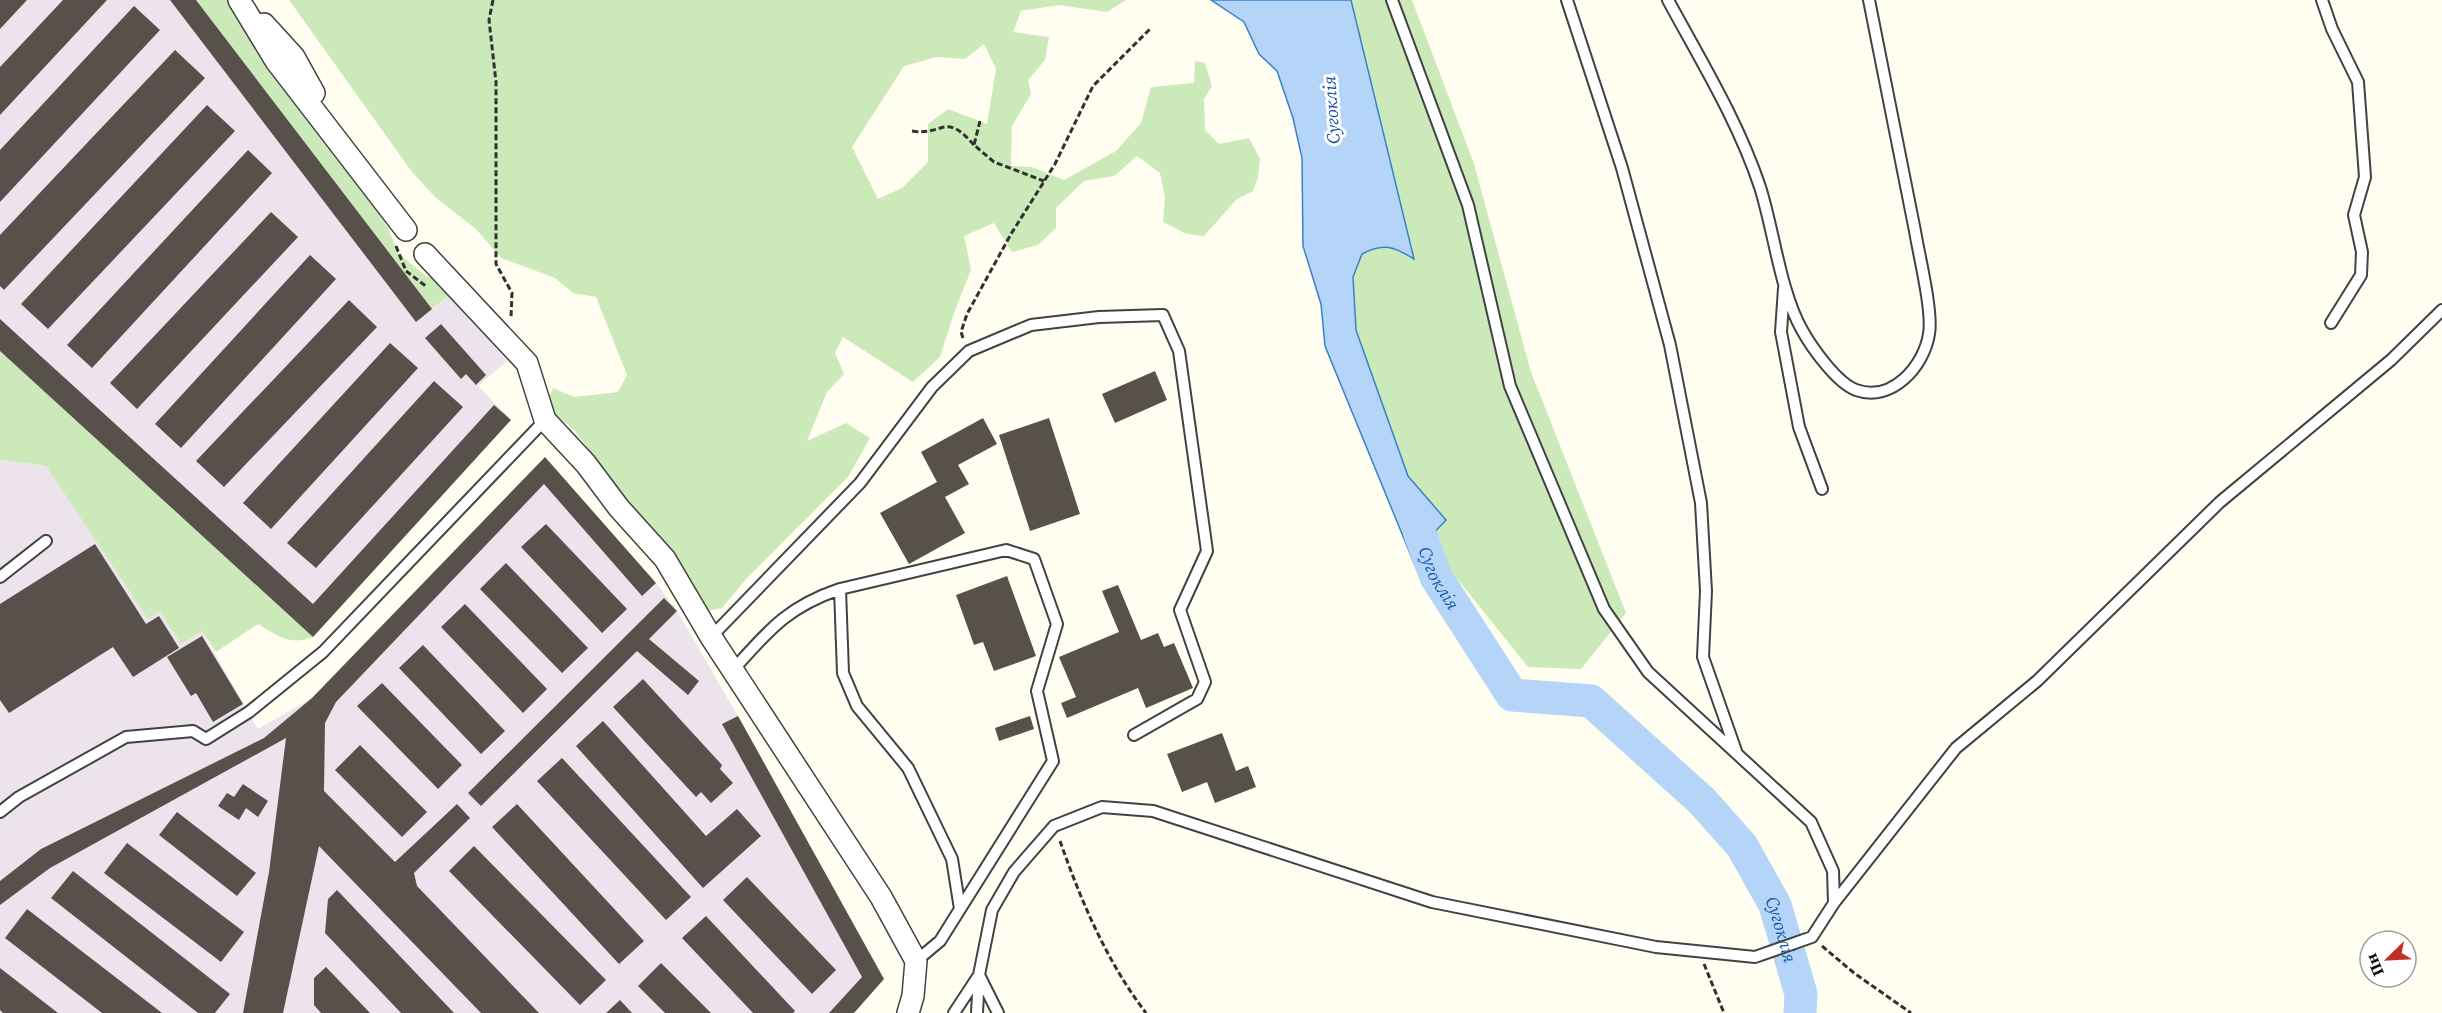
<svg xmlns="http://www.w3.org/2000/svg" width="2442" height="1013" font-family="'Source Serif 4',serif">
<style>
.industrial{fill:#ede3ed}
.green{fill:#cceab9;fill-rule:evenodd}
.water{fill:#b4d5f7;stroke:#3981d0;stroke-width:1.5}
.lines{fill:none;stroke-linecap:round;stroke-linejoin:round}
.river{stroke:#b4d5f7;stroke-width:33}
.building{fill:#58514b}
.service-casing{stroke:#424242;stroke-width:14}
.minor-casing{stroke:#424242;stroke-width:24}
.path{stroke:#313131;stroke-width:3;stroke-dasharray:6 3;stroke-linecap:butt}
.service{stroke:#fff;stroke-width:10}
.minor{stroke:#fff;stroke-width:21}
.labels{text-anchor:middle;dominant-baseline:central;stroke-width:6;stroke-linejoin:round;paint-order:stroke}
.water-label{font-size:18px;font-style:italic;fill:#1553a3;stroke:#fff}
</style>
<rect width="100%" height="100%" fill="#fffef0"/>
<path class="industrial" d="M0,0H196L433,309L452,293L507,361L478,386L511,420L313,637L0,351Z
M545,457L656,583L677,611L738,716L884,979L854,1013H0V460L46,466L148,618L159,611L202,631L258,729L312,698Z"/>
<path class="green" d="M196,0H231L356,176L389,230L398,253L426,276L438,280L452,293L432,309Z
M289,0H1126L1107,12L1059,5L1021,11L1013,32L1049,37L1045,60L1028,80L1031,94L1012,126L1011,166L1032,167L1064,180L1116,151L1141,123L1151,87L1194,83L1195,61L1205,63L1212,86L1204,99L1205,130L1219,144L1249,138L1260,159L1258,177L1253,191L1237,199L1204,236L1187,234L1163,222L1165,197L1160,173L1137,156L1114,176L1084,181L1056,208V228L1038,245L1012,252L994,223L964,236L971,270L954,313L940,357L913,382L843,337L835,353L844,374L827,392L807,441L846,423L870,438L848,477L747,578L722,608L708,611L684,570L637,514L574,430L555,414L549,398L553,388L574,397L618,392L627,375L596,297L573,293L555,278L501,258L476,229L436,198L412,172ZM984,44L996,69L987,124L948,109L928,124V162L902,188L878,199L852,147L904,66L937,57L965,59Z
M1351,0H1412L1474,164L1531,372L1626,613L1581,669L1528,667L1447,566L1430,537L1446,520L1408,476L1356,330L1353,277L1362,254C1383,243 1394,246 1414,258Z
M0,351L313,637C289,646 278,636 258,624L216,652L202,631L181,644L160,611L148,619L46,466L0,460Z"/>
<path class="water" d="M1211,0H1351L1414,259C1395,247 1383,242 1362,254L1353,277L1356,330L1408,476L1446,520L1430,537L1447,566L1436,577L1416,568L1325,346L1321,304L1303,246L1302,158L1293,118L1277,71L1259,54L1244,22Z"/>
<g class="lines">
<path class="river" id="s1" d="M1420,534L1436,577L1512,695L1591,701L1702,801L1742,846L1775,905L1801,994L1800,1013"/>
</g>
<path class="building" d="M0,0H27L0,29Z
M63,0H107L0,115V67Z
M170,0H196L432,309L416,322Z
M134,6L160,30L0,202V150Z
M175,50L205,78L4,290L0,286V235Z
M207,105L235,131L48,329L21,304Z
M248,150L272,173L92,368L67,345Z
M271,212L298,237L137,409L110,383Z
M310,255L336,279L181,448L155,424Z
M349,300L377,327L224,487L196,461Z
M0,319L313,604L494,405L511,420L313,637L0,351Z
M441,324L486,375L476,385L466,374L461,379L425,338Z
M390,343L418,368L271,529L243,503Z
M1155,371L1167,400L1115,423L1102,394Z
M434,381L463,407L316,568L287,543Z
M983,418L997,444L958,465L969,484L945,497L965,533L909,564L880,513L937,482L921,452Z
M1049,418L1080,514L1030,531L999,435Z
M545,457L656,583L642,596L544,484L336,702L325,723L324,791L395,862L457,804L470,818L414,873L417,886L539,1013H481L319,846L283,1013H243L269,872L286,738L50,868L0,905V881L41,849L264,738L312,698Z
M546,524L627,609L602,633L521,547Z
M95,544L146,624L159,616L179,648L133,677L113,647L9,713L0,700V604Z
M506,563L588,648L562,673L480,589Z
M1007,576L1036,656L994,671L983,642L974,645L956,595Z
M1118,585L1141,640L1158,633L1164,647L1174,643L1193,688L1146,708L1138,688L1067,718L1061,703L1076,697L1059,657L1119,632L1102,591Z
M664,598L677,611L649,639L699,681L688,695L637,651L481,806L468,793Z
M465,604L547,689L523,713L441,627Z
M202,636L243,704L213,722L196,693L191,696L167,657Z
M423,645L505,731L481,754L399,668Z
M643,679L722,765L720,769L733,783L711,803L701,792L696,797L613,707Z
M382,683L462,765L438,789L357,706Z
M738,716L884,979L854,1013H829L862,977L722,724Z
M1030,716L1034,729L999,741L995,728Z
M603,721L706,836L737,809L761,836L703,888L576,746Z
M1222,733L1236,771L1248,766L1256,787L1215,803L1207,782L1182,792L1167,754Z
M360,745L427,812L402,837L335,770Z
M562,758L691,897L666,920L537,781Z
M243,784L268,801L258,817L246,808L239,820L218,806L227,793L234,797Z
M517,804L644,941L619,964L492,827Z
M177,812L256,873L237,896L159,835Z
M127,843L244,932L221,962L104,873Z
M474,846L606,980L580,1005L449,871Z
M73,871L230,994L215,1013H198L51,898Z
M747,877L836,970L812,994L723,900Z
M337,890L454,1013H401L325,933L328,899Z
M27,909L162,1013H102L5,938Z
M706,916L795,1011L793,1013H753L682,938Z
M661,963L711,1013H665L638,986Z
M326,967L370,1013H321L314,1005V978Z
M0,968L58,1013H3L0,1010Z
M620,1000L632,1013H606Z"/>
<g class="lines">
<g class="service-casing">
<path id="service" d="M1567,0L1622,168L1670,345L1701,503L1706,591L1703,657L1736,751
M1668,0C1701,61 1738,121 1760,187C1774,231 1780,291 1802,330C1812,348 1837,383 1856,390C1892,403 1924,366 1929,334C1933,311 1919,256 1915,231C1899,154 1884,77 1869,0
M2322,0L2332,29L2358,82L2365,177L2354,215L2362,252L2361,275L2331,323
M1784,288L1781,332L1799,427L1822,489
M0,577L46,541
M711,637L860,483L932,387L969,351L1031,325L1099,317L1163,315L1179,351L1207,551L1180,610L1205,682L1197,699L1134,735
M733,670C769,630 787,607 840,589
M0,812L19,797L126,737L193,731L206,739L249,712L323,652L545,420
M1834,903L1956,748L2037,681L2220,502L2391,360L2442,310
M916,961L940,941L1053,761L1037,691L1057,624L1034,559L1006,550L840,589L843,673L857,706L908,768L952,859L960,909
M954,1013L979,975L992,910L1014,872L1054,826L1102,807L1153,811L1432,902L1656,947L1755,957L1812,937L1834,903L1833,871L1811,822L1648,672L1604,609L1510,386L1468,205L1392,0
M977,1013L979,975L998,1013"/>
</g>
<g class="minor-casing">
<path id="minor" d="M239,0L276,61L406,230
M264,24L294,57L314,93
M425,254L527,363L545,420L586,464L619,508L665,559L711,637L881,897L916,961L913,996L908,1013"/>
</g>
<path class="path" d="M493,0L489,20L496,82V264L512,293L511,317
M980,121L974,145L994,162L1044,181
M912,131C945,136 944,111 974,145
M396,246L406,271L427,287
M963,338L961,332L967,314L1011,234L1055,164L1093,86L1150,29
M1060,841C1081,901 1107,962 1146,1013
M1822,946L1854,973L1911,1013
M1704,964L1724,1013"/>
<use href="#service" class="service"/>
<use href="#minor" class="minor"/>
</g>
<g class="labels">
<g class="water-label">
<text transform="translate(1331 110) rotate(-94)">Сугоклія</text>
<text stroke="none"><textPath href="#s1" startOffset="48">Сугоклія</textPath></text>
<text stroke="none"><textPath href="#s1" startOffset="568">Сугоклія</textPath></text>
</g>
</g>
<g transform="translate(2388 959) rotate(246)"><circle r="28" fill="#ffffff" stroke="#9f9f9f" stroke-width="1.5"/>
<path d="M0-4.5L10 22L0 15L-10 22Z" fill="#c23023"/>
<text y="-9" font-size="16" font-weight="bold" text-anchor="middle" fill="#0f0f0f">Пн</text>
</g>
</svg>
